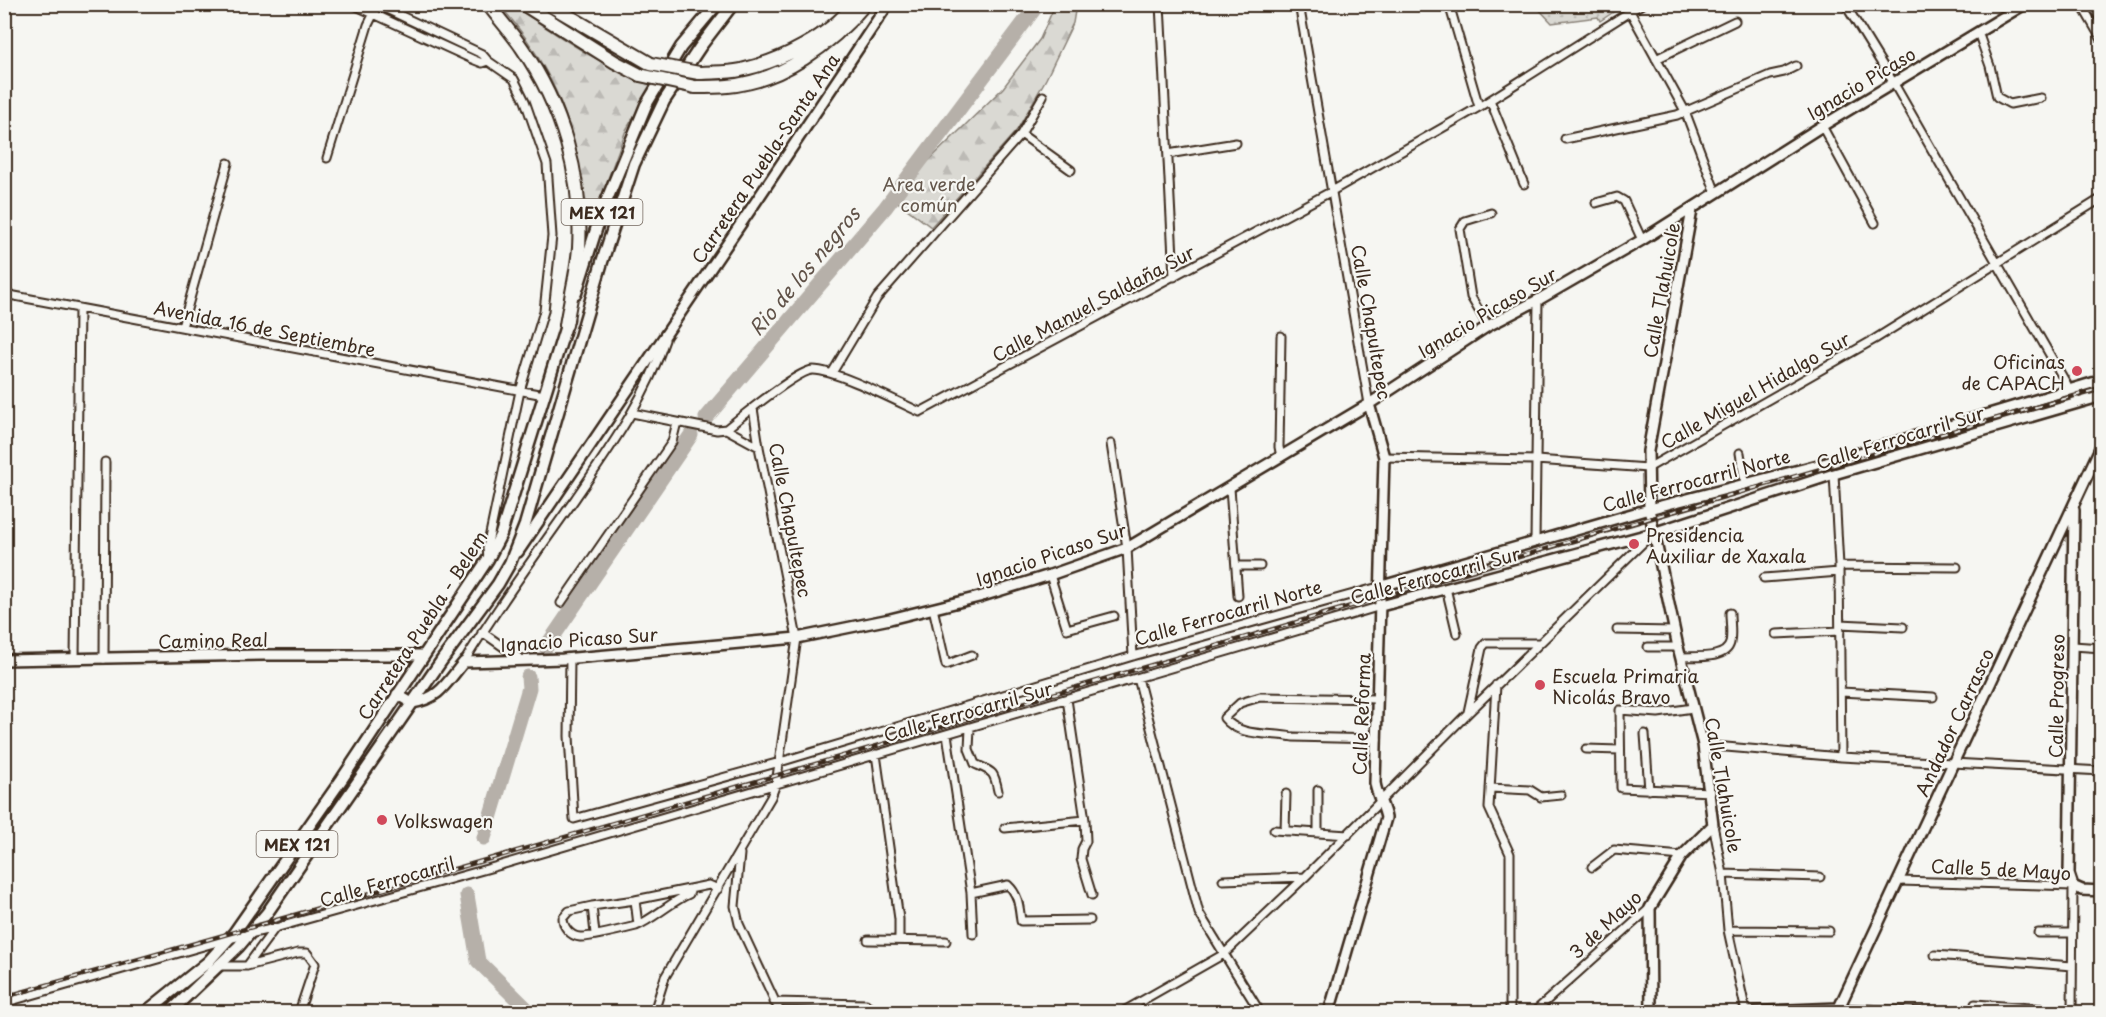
<svg xmlns="http://www.w3.org/2000/svg" width="2106" height="1017" font-family="'Playpen Sans',sans-serif">
<style>
.forest{fill:url(#forest-firs);stroke:#8a8278;stroke-width:1.5}
.park{fill:url(#park-dots);stroke:#8a8278;stroke-width:1.5}
.lines{fill:none;stroke-linecap:round;stroke-linejoin:round}
.river{stroke:#b6b0a9;stroke-width:15}
.street-casing{stroke:#3b2a1e;stroke-width:11}
.secondary-casing{stroke:#3b2a1e;stroke-width:14}
.primary-casing{stroke:#3b2a1e;stroke-width:15}
.highway-casing{stroke:#3b2a1e;stroke-width:16}
.street{stroke:#f6f6f2;stroke-width:7}
.secondary{stroke:#f6f6f2;stroke-width:9}
.primary{stroke:#f6f6f2;stroke-width:10}
.highway{stroke:#f6f6f2;stroke-width:12}
.rail-casing{stroke:#3b2a1e;stroke-width:4.5}
.rail{stroke:#f6f6f2;stroke-width:2;stroke-dasharray:7;stroke-linecap:butt}
.highway-bridge-casing{stroke:#3b2a1e;stroke-width:16;stroke-linecap:butt}
.highway-bridge{stroke:#f6f6f2;stroke-width:12}
.poi-dot{fill:#d1495b;stroke:#f6f6f2;stroke-width:2}
.labels{text-anchor:middle;dominant-baseline:central;stroke-width:4.5;stroke-linejoin:round;paint-order:stroke}
.shield{fill:#f6f6f2;stroke:#73675e;stroke-width:1.5}
.shield-label{font-size:16px;font-weight:bold;fill:#3b2a1e}
.street-label{font-size:18px;fill:#3b2a1e;stroke:#f6f6f2}
.park-label{font-size:18px;fill:#63564b;stroke:#f6f6f2}
.poi-label{font-size:18px;fill:#3b2a1e;stroke:#f6f6f2;text-anchor:start}
.water-label{font-size:20px;font-style:italic;fill:#605248;stroke:#f6f6f2}
</style>
<defs>
<pattern id="forest-firs" width="22" height="20" patternUnits="userSpaceOnUse" patternTransform="scale(1.5)"><rect width="22" height="20" fill="#dad9d3"/><path d="M5 1l3.5 6h-7zM16 11l3.5 6h-7z" fill="#bcbab5"/></pattern>
<pattern id="park-dots" width="8" height="8" patternUnits="userSpaceOnUse" patternTransform="scale(1.5)"><rect width="8" height="8" fill="#dad9d3"/><path d="M2 2h.1M6 6h.1" fill="none" stroke="#bcbab5" stroke-width="1.8" stroke-linecap="round"/></pattern>
</defs>
<rect width="100%" height="100%" fill="#f6f6f2"/>
<filter id="ink" filterUnits="userSpaceOnUse"><feTurbulence type="fractalNoise" baseFrequency=".0167" numOctaves="2"/><feDisplacementMap in="SourceGraphic" scale="12" xChannelSelector="R" yChannelSelector="G"/><feConvolveMatrix kernelMatrix="1 2 1 2 8 2 1 2 1" color-interpolation-filters="sRGB"/></filter>
<g filter="url(#ink)">
<path class="forest" d="M499,5H512C556,34 602,68 653,84L626,130L582,249C580,217 580,183 575,152C566,99 535,44 499,5Z
M1055,5H1076L1073,23L1046,79L1017,130L931,227L894,199L911,178L1003,88L1040,39Z"/>
<path class="park" d="M1535,5H1614L1618,9L1600,21L1598,17L1552,23Z"/>
<g class="lines">
<path class="river" d="M706,418L885,208L1038,4
M546,647L691,435
M484,838L529,688L528,677
M467,895L478,961L530,1012"/>
<g class="street-casing">
<path id="street" d="M352,4L472,59L482,63L488,61L514,79L525,101L547,164L552,236L544,311L520,391L487,548L488,558
M376,4L482,54L488,61
M1160,4L1174,277
M1299,4L1369,404
M1449,4L1479,107
M1626,4L1685,111L1716,193
M1845,4L1893,82L2077,402
M2081,4L2102,40
M1978,32L1990,66L1997,97L2010,104L2041,98
M1656,59L1735,21
M1490,100L1524,184
M1822,126L1875,223
M1021,134L1071,170
M1565,139L1677,115L1770,75L1784,72L1796,66
M1168,154L1236,143
M327,158L368,25L378,5
M1596,203L1617,197L1624,201L1642,240
M4,294L544,395
M1488,326L1471,297L1460,229L1465,221L1491,213
M182,327L228,163
M832,373L877,298L1021,134L1043,96
M632,413L717,430L726,429C741,417 798,370 813,370C836,370 896,401 920,412L1332,191L1479,107L1642,4
M726,429L759,447
M1111,444L1127,548L1133,656
M1740,453L1745,484
M1281,457L1279,447L1281,336
M1384,457L1536,460L1648,468L1875,339L2102,198
M1834,474L1839,566L1841,757
M1230,488L1238,596
M1535,541L1538,300
M1236,566H1260
M1839,566L1957,567
M1050,575L1067,629L1114,616
M1764,578L1839,572
M1446,588L1457,634
M561,603L672,442L677,422
M933,608L946,665L972,655
M1840,624L1903,627
M1617,630L1675,631
M482,632L522,660
M1776,634L1840,631
M2073,646L2102,648
M1648,647H1678
M1681,657C1695,656 1726,660 1730,643C1732,634 1730,622 1730,613
M75,659L79,308
M104,659L105,462
M570,659L569,736L574,819L780,762L1133,656L1382,586
M464,662C498,606 537,553 575,499C610,448 646,398 665,340
M1138,678L1199,913L1260,1012
M1496,685L1489,808L1510,854V1012
M1841,692L1933,697
M1067,699L1085,820L1086,841L1082,849L1081,859L1092,895
M1693,708L1658,713L1620,710L1621,788L1711,792
M1468,712L1482,648L1486,643H1540
M970,728L969,749L975,764C993,772 994,771 998,791
M947,734L971,893L973,934
M1645,734L1649,790
M1377,739L1293,737C1270,732 1240,738 1224,718L1240,703L1260,697L1378,699
M1703,745L1841,757L2102,771
M1586,749L1620,750
M876,754L899,919V939
M1490,788L1530,790L1541,797L1561,795
M1318,790V833
M1713,825L1723,874L1728,930L1746,1012
M1005,828L1085,820
M1274,830L1348,835
M1285,831L1286,794
M740,854L735,906L739,924L780,1012
M1592,867L1614,850L1682,856
M1723,874L1820,877
M1223,880L1305,877
M1899,881L2073,886L2072,1012
M691,889L689,894C672,901 652,920 636,926C628,928 588,938 580,937C570,936 563,927 563,918L569,911L592,906L635,900L709,885L718,889
M971,893L1008,885C1019,895 1019,907 1021,921L1090,920
M635,900L638,925
M592,906L595,934
M1728,930L1829,931
M2038,933H2072
M868,940L946,941
M1935,955L2072,966
M218,966H247L298,953H307L315,964L299,1012
M247,966L275,928
M8,1002L11,1012
M774,1002L866,1004L869,1008V1012
M4,1003L228,939L275,928L501,865L1381,606
M1838,1008L1939,1012
M654,1012L665,977L771,797L776,784L797,638L759,447L753,408
M1122,1012L1224,954L1305,877L1468,713L1652,534
M1534,1012L1650,908
M1975,1012V1004L2072,1011"/>
</g>
<g class="secondary-casing">
<path id="secondary" d="M2074,510L2069,874L2073,886L2082,890L2102,891
M518,552L755,203L888,4
M1382,586L1649,509L1826,463L2102,380
M1381,606L1653,533L1834,474L2102,396
M4,660L265,655H423
M397,694L412,703C441,698 446,683 464,662L563,659L797,638L890,619L979,597L1050,575L1127,548L1369,404L1488,326L1538,300L1642,240L1822,126L2025,4
M1329,1012L1386,818C1384,806 1377,796 1375,783L1384,457L1369,404
M1651,1012L1650,908L1682,856L1713,825L1703,745L1678,647L1649,509L1648,451L1692,210
M1743,1012L1838,1008
M1837,1012L2102,444"/>
</g>
<g class="primary-casing">
<path id="primary" d="M576,293L601,214L646,105L681,47L717,4
M146,1012L208,962L234,933L342,779L488,559L501,534L568,319
M170,1012L239,946L267,913L442,660L498,584L510,563L525,525L602,262L634,164L664,101L700,47L733,4"/>
</g>
<g class="highway-casing">
<path id="highway" d="M488,4C499,19 512,33 522,48C562,106 583,177 579,248C577,273 570,300 566,325
M523,4L615,62L640,75
M548,4L651,64
M699,73C713,72 728,73 741,70C781,61 829,37 854,4
M695,87C706,87 717,87 728,86C782,81 831,45 865,4"/>
</g>
<use href="#street" class="street"/>
<use href="#secondary" class="secondary"/>
<use href="#primary" class="primary"/>
<use href="#highway" class="highway"/>
<g class="rail-casing">
<path id="rail" d="M4,997C466,868 925,732 1385,596C1623,525 1863,457 2102,388"/>
</g>
<use href="#rail" class="rail"/>
<g class="highway-bridge-casing">
<path id="highway-bridge" d="M651,64L699,73
M640,75L695,87"/>
</g>
<use href="#highway-bridge" class="highway-bridge"/>
</g>
</g>
<g class="poi-dot">
<circle cx="2077" cy="371" r="6"/>
<circle cx="1634" cy="544" r="6"/>
<circle cx="1540" cy="685" r="6"/>
<circle cx="382" cy="820" r="6"/>
</g>
<g class="labels">
<g class="shield">
<rect x="561.5" y="199" width="81" height="26" rx="4.5"/>
<rect x="256.5" y="831" width="81" height="26" rx="4.5"/>
</g>
<g class="shield-label">
<text x="602" y="212">MEX 121</text>
<text x="297" y="844">MEX 121</text>
</g>
<g class="street-label">
<text transform="translate(1861 83) rotate(-31)">Ignacio Picaso</text>
<text transform="translate(765 158) rotate(-56)">Carretera Puebla-Santa Ana</text>
<text transform="translate(1661 290) rotate(-80)">Calle Tlahuicole</text>
<text transform="translate(1093 303) rotate(-28)">Calle Manuel Saldaña Sur</text>
<text transform="translate(1487 312) rotate(-31)">Ignacio Picaso Sur</text>
<text transform="translate(1372 322) rotate(80)">Calle Chapultepec</text>
<text transform="translate(265 328) rotate(11)">Avenida 16 de Septiembre</text>
<text transform="translate(1755 390) rotate(-30)">Calle Miguel Hidalgo Sur</text>
<text transform="translate(1900 437) rotate(-17)">Calle Ferrocarril Sur</text>
<text transform="translate(1696 480) rotate(-15)">Calle Ferrocarril Norte</text>
<text transform="translate(791 520) rotate(79)">Calle Chapultepec</text>
<text transform="translate(1051 554) rotate(-19)">Ignacio Picaso Sur</text>
<text transform="translate(1435 575) rotate(-15)">Calle Ferrocarril Sur</text>
<text transform="translate(1228 612) rotate(-16)">Calle Ferrocarril Norte</text>
<text transform="translate(422 625) rotate(-57)">Carretera Puebla - Belem</text>
<text transform="translate(579 639) rotate(-4)">Ignacio Picaso Sur</text>
<text transform="translate(213 640) rotate(-1)">Camino Real</text>
<text transform="translate(2056 696) rotate(-89)">Calle Progreso</text>
<text transform="translate(968 711) rotate(-16)">Calle Ferrocarril Sur</text>
<text transform="translate(1361 714) rotate(-88)">Calle Reforma</text>
<text transform="translate(1954 722) rotate(-65)">Andador Carrasco</text>
<text transform="translate(1724 785) rotate(80)">Calle Tlahuicole</text>
<text transform="translate(2001 869) rotate(3)">Calle 5 de Mayo</text>
<text transform="translate(387 881) rotate(-16)">Calle Ferrocarril</text>
<text transform="translate(1605 924) rotate(-43)">3 de Mayo</text>
</g>
<g class="park-label">
<text x="929" y="183">Area verde<tspan x="929" dy="21">común</tspan></text>
</g>
<g class="poi-label">
<text x="2065" y="361" text-anchor="end">Oficinas<tspan x="2065" dy="21">de CAPACH</tspan></text>
<text x="1646" y="534">Presidencia<tspan x="1646" dy="21">Auxiliar de Xaxala</tspan></text>
<text x="1552" y="675">Escuela Primaria<tspan x="1552" dy="21">Nicolás Bravo</tspan></text>
<text x="394" y="820">Volkswagen</text>
</g>
<g class="water-label">
<text transform="translate(804 271) rotate(-50)">Rio de los negros</text>
</g>
</g>
<rect width="2106" height="1017" fill="none" stroke="#f6f6f2" stroke-width="24"/>
<rect x="12" y="12" width="2082" height="993" fill="none" stroke="#3b2a1e" stroke-width="2" filter="url(#ink)"/>
</svg>
